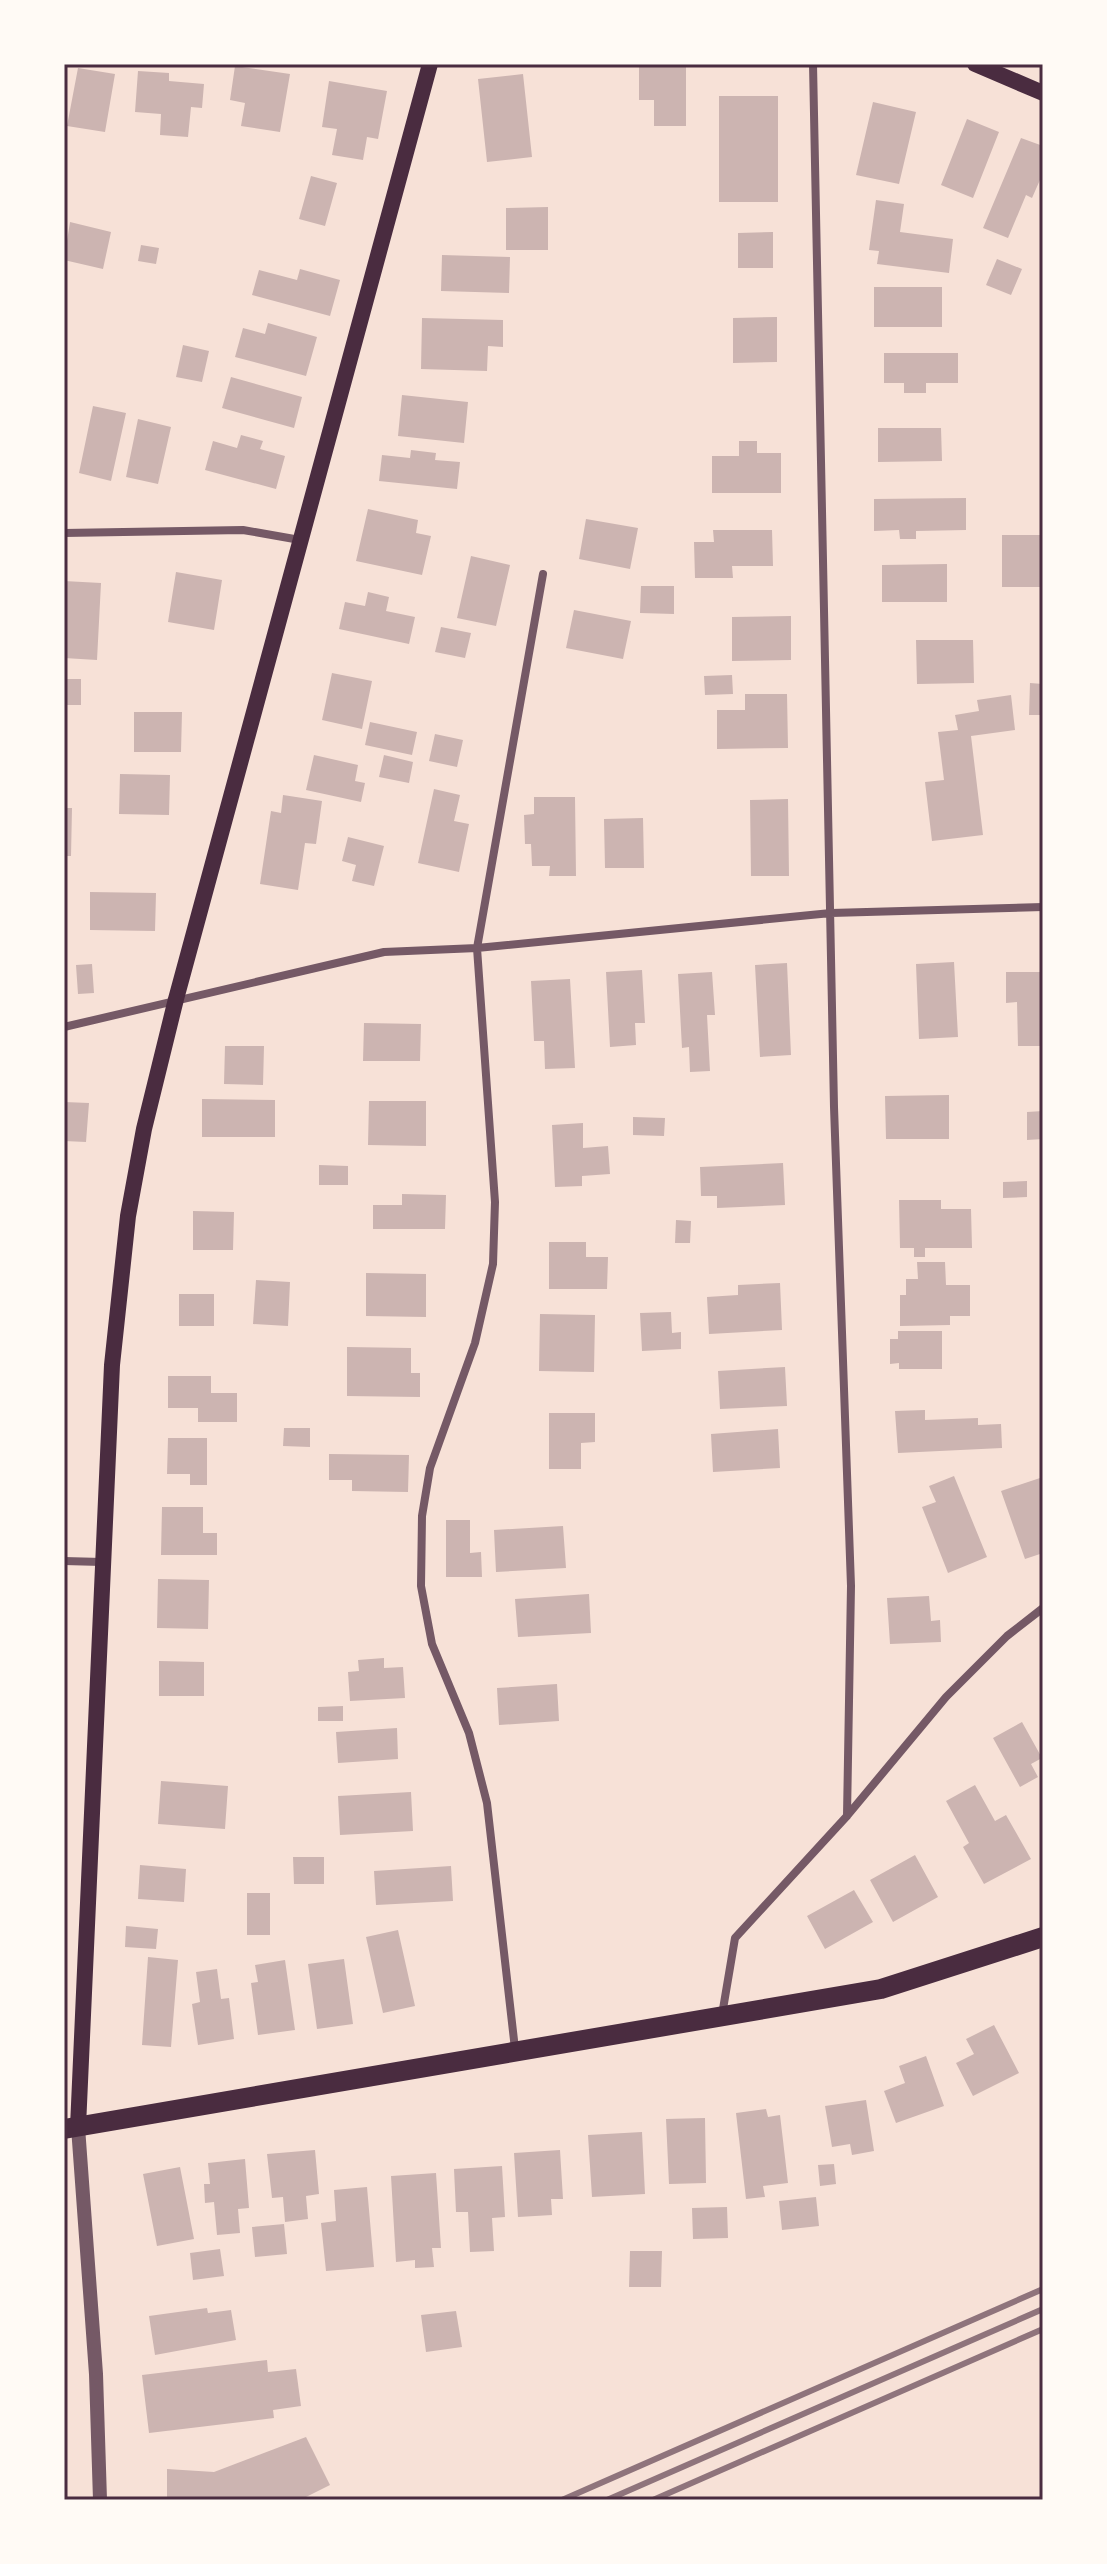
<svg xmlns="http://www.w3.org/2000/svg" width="1107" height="2564" font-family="'Sofia Sans Condensed',sans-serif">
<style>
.building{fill:#ccb4b1}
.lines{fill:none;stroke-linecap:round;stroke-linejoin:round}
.minor{stroke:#755966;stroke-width:8}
.tertiary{stroke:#755966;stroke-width:14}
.secondary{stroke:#4a2c40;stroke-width:16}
.primary{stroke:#4a2c40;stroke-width:20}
.rail{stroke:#8f747c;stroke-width:6}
.neatline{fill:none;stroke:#4a2c40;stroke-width:3}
</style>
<rect width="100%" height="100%" fill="#f7e1d7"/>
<path class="building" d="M639,64H686V126H654V100H639Z
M235,66L290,74L280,132L241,126L245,103L230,100Z
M78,68L115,74L105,132L67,126Z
M138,71L169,73V81L204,84L202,108L191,107L188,137L160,135L161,114L135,112Z
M523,74L532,157L487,162L478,79Z
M329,81L387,91L378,139L367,137L363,160L332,155L337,129L322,127Z
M719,96H778V202H719Z
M873,102L916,112L899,184L856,175Z
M967,119L999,132L973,198L941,185Z
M1021,138L1043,146V173L1032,198L1026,195L1008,238L983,228Z
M311,176L337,183L325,226L299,219Z
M876,200L904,204L900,232L953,239L949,273L877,264L879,251L869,250Z
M548,207V250H506V208Z
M70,222L111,232L103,269L64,260Z
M773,232V268H738V233Z
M141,245L159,248L156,264L138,261Z
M442,255L510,257L509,293L441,291Z
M997,259L1022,269L1011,295L986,285Z
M300,269L340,280L330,316L252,295L259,270L297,280Z
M874,287H942V327H874Z
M777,317V362L733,363V318Z
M422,318L503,320V347L488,346L487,371L421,369Z
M268,323L317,337L306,376L235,357L243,328L265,334Z
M183,345L209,351L202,382L176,377Z
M884,353H958V383H926V393H904V383H884Z
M231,377L302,397L294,428L222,408Z
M402,395L468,402L464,443L398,436Z
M93,406L126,413L111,481L79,473Z
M138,419L171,427L158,484L126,477Z
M878,428H941L942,461L878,462Z
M241,435L263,441L260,449L285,456L276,489L205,470L213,441L237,448Z
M739,441H757V453H781V493H712V456H739Z
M411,450L436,453L435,460L460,462L457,489L379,481L382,455L410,458Z
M966,498V530L916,531V539H900L899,530L874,531V499Z
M368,509L418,520L416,533L431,536L422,575L356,561Z
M586,519L638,528L630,569L579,559Z
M713,530H772L773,566H732L733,578H695L694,542H714Z
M1002,535H1043V587H1002Z
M471,556L510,565L496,626L457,618Z
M947,564V602H882V565Z
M176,572L222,580L214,630L168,622Z
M64,581L101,583L97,660L64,658Z
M641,586H674V614L640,613Z
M368,592L389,597L386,611L415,617L409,644L339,629L345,602L365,606Z
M574,610L631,621L623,659L566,648Z
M791,616V660L732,661V617Z
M441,627L471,633L465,658L435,652Z
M916,640H973L974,683L917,684Z
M332,673L372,681L362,729L322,720Z
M732,675L733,694L705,695L704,676Z
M64,679H81V705H64Z
M1030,683L1043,684V715H1029Z
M745,694H787L788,748L717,749V710H745Z
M1011,695L1015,730L971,736L983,835L932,841L925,782L944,780L938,732L958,730L955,715L979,711L977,700Z
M134,712H182L181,752H134Z
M370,722L417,732L412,755L365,745Z
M435,734L463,740L457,767L429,761Z
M314,755L358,765L355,781L365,783L361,802L306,790Z
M384,755L413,762L409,783L379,777Z
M120,774L170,775L169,815L119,814Z
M434,789L460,795L454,821L469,824L459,872L418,863Z
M283,795L322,801L316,844L305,843L298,890L260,884L271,811L281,813Z
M534,797H575L576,876H549L550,866H532L531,844H525L524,815L534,814Z
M788,799L789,876H751L750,800Z
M64,808H72L71,856H64Z
M643,818L644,868H605L604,819Z
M348,837L384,846L374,886L352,881L356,865L342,861Z
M90,892L156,893L155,931L90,930Z
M954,962L958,1037L919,1039L916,964Z
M787,963L791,1055L760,1057L755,965Z
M92,964L94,993L78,994L76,965Z
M642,970L645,1023H635L636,1045L610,1047L606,972Z
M712,972L715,1015H707L710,1071L690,1072L689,1047L682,1048L678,974Z
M1006,972H1043V1046H1018L1017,1002L1006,1003Z
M570,979L575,1068L545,1069L544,1041H534L531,981Z
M364,1023L421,1024L420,1061H363Z
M225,1046H264L263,1085L224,1084Z
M949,1095V1139H886L885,1096Z
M202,1099L275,1100V1137H202Z
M369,1101H426V1146L368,1145Z
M64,1102L89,1103L86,1142L64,1141Z
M1043,1111V1139L1027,1140V1112Z
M633,1117L665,1118L664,1136L633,1135Z
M583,1123V1148L608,1146L610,1174L582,1176V1186L555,1187L552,1125Z
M783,1163L785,1205L717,1208V1196H701L700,1167Z
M319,1165L348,1166V1185H319Z
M1027,1181V1197L1003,1198V1182Z
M402,1194L446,1195L445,1229H373V1205H402Z
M899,1200H941V1209H971L972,1248H925V1257H914V1248H900Z
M193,1211L234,1212L233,1250H193Z
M676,1220L691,1221L690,1243H675Z
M549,1242H586V1257H608L607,1289H549Z
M917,1262H945L946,1285H970V1316H950V1325L900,1326V1295H906V1279H918Z
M366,1273L426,1274V1317L366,1316Z
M256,1280L290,1282L288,1326L253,1324Z
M780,1283L782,1330L709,1334L707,1297L738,1295V1285Z
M179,1294H214V1326H179Z
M671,1312L672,1333L681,1332V1349L642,1351L640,1313Z
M540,1314L595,1315L594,1372L539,1371Z
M898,1331H942V1369H899V1363L890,1364V1339H898Z
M347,1347L411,1348V1373H420V1397L347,1396Z
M785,1367L787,1406L720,1409L718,1371Z
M168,1376H211V1393H237V1422H198V1408H168Z
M925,1410V1420L978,1418V1425L1001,1424L1002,1448L898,1453L895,1411Z
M549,1413H595V1442L581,1443V1469H549Z
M284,1428H310V1447L283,1446Z
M778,1429L780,1468L713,1472L711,1434Z
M168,1438H207V1485H190V1474H167Z
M329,1454L409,1455L408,1492L352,1491V1480H329Z
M954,1476L987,1557L948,1573L922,1507L936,1502L929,1486Z
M1043,1477V1553L1025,1559L1001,1491Z
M162,1507H203V1533H217V1555H161Z
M446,1520H470V1553L481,1552L482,1577H446Z
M563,1526L566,1568L496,1572L494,1530Z
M158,1579L209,1580L208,1629L157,1628Z
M589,1594L591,1633L518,1637L515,1599Z
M929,1596L931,1621L940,1620L941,1642L890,1644L887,1598Z
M384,1658V1668L403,1667L405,1698L350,1701L348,1672L359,1671L358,1660Z
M159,1661L204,1662V1696H159Z
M557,1684L559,1721L499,1725L497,1688Z
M343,1706V1721H318V1707Z
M1022,1722L1042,1758L1031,1764L1038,1777L1020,1787L993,1738Z
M397,1728L398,1759L338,1763L336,1732Z
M161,1781L228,1786L225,1829L158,1824Z
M975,1785L995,1821L1006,1815L1031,1859L984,1884L963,1847L969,1843L946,1801Z
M411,1792L413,1831L340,1835L338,1796Z
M915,1855L938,1897L893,1922L870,1880Z
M293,1857H324V1884H294Z
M140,1865L186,1869L184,1902L138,1899Z
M451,1866L453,1901L376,1905L374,1871Z
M854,1890L873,1922L825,1949L807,1916Z
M247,1893H270V1935H247Z
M126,1926L158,1929L156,1949L125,1947Z
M398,1930L415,2006L383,2013L366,1937Z
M148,1957L178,1960L171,2047L142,2045Z
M344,1959L353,2024L317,2029L308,1964Z
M285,1960L295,2030L258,2035L251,1983L258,1982L255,1965Z
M217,1969L221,1999L229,1998L234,2039L198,2045L192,2004L200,2002L196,1972Z
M994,2025L1019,2073L973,2096L956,2063L974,2054L966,2039Z
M926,2056L944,2106L896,2123L884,2091L905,2083L899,2066Z
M866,2100L874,2151L852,2155L850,2144L832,2147L825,2106Z
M766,2109L768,2117L780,2115L788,2183L763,2186L765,2197L746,2199L736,2113Z
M705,2118L706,2183L669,2184L666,2119Z
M642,2132L645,2194L592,2197L588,2135Z
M315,2150L319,2194L306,2196L308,2219L285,2222L283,2197L272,2198L267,2154Z
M560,2150L563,2199H551L552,2215L518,2217L514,2153Z
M245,2159L249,2208L238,2209L240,2233L217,2235L214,2202L205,2203L204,2184H210L208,2163Z
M834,2164L836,2184L820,2186L818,2165Z
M502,2166L505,2217L492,2218L494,2251L470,2252L468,2212H456L454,2169Z
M180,2167L194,2239L157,2246L143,2174Z
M436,2173L441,2248H432L434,2267L415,2268V2260L396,2262L391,2176Z
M367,2187L374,2267L326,2271L321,2223L336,2221L334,2190Z
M816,2197L819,2226L782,2230L779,2201Z
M727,2207L728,2238L693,2239L692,2208Z
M284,2224L287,2254L255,2257L252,2227Z
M220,2249L224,2276L193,2280L190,2253Z
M630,2251H662L661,2287H629Z
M207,2308L208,2313L231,2310L236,2340L155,2355L149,2316Z
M456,2311L462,2347L426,2352L421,2315Z
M267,2360L268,2372L296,2369L301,2406L273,2410L274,2418L149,2433L142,2375Z
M306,2437L330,2485L300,2500H167V2469L214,2472Z"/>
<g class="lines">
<path class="minor" d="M813,64L834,1107L851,1586L847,1816
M64,533L243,530L300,540
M64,1027L384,952L477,948L831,913L1043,907
M64,1561L102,1562
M722,2015L735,1938L847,1816L946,1697L1007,1636L1043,1608
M515,2049L487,1803L469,1733L432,1644L421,1586L422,1516L430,1468L475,1343L493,1264L495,1202L477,948L543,574"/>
<path class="tertiary" d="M78,2127L96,2374L100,2500"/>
<path class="secondary" d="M975,64L1043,93
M78,2127L112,1365L128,1216L144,1129L176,999L430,64"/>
<path class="primary" d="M64,2129L881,1989L1043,1937"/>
<path class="rail" d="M562,2500L1043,2289
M607,2500L1043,2309
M653,2500L1043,2329"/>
</g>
<rect width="1107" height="2564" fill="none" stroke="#fffaf5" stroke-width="132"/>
<rect x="66" y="66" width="975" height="2432" class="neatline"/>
</svg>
